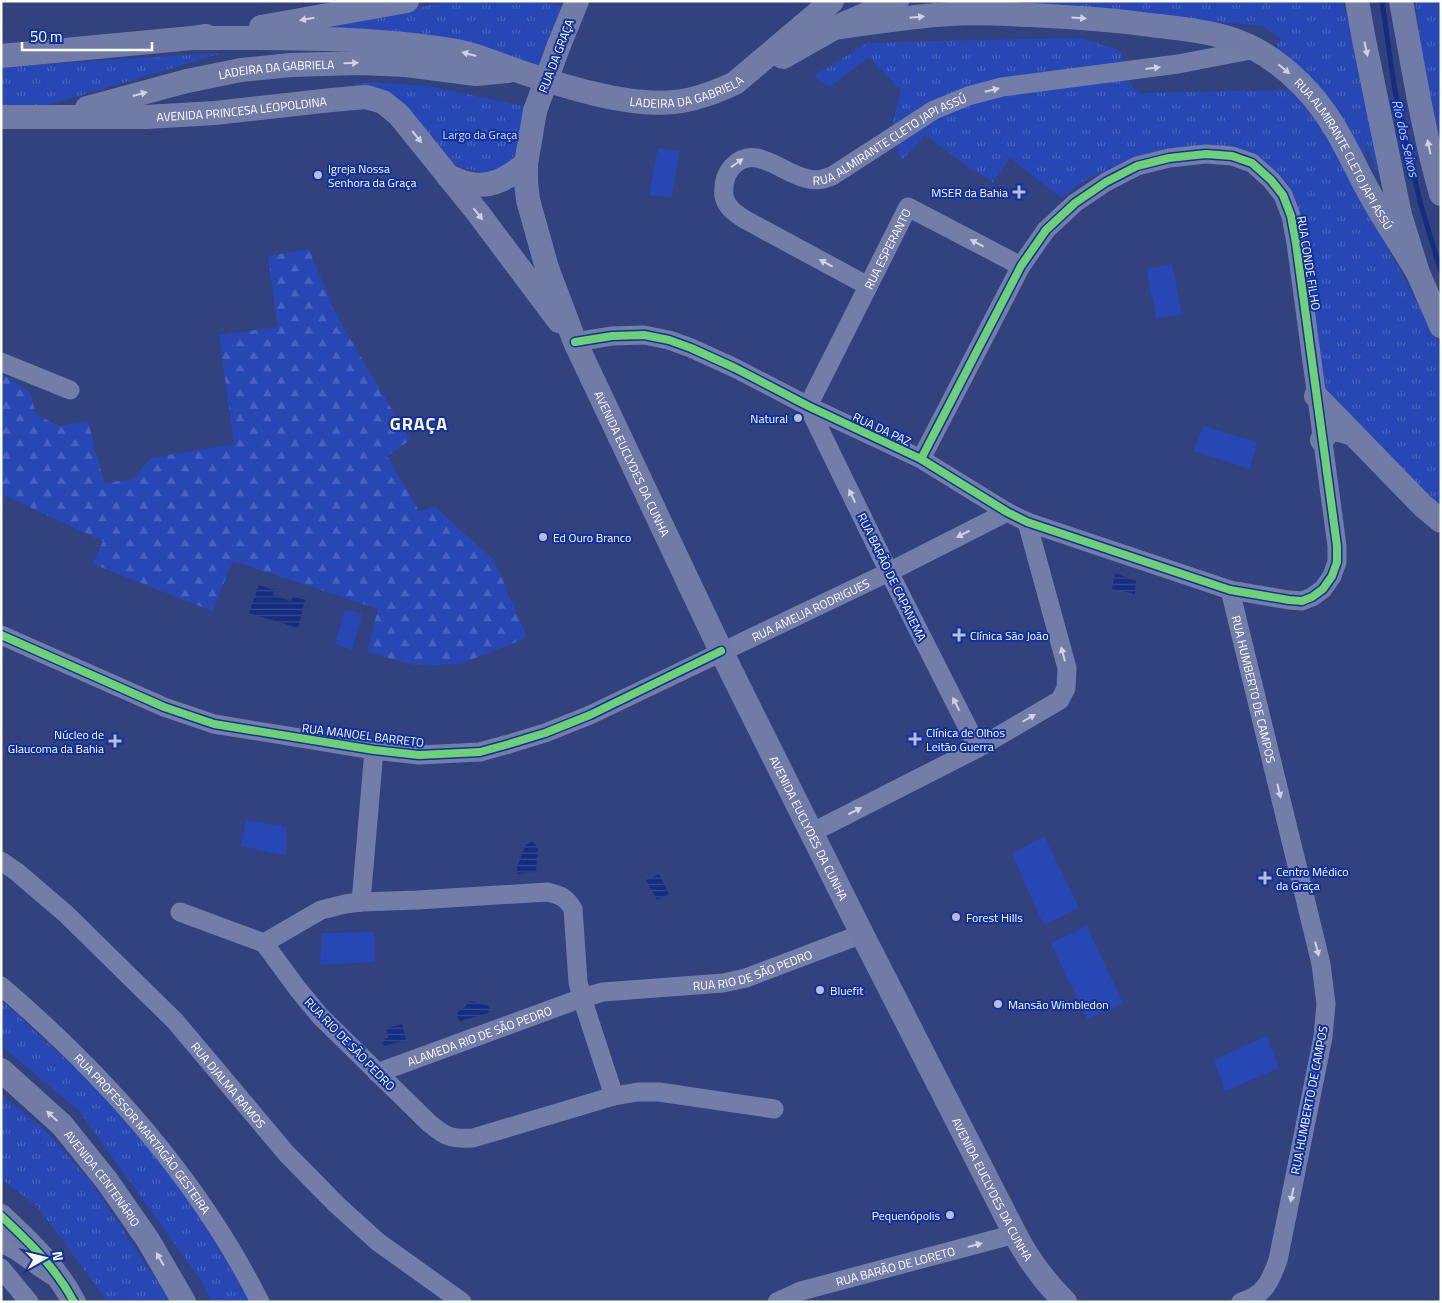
<svg xmlns="http://www.w3.org/2000/svg" width="1442" height="1303" font-family="'Titillium Web',sans-serif">
<style>
.grass{fill:url(#grass-tufts)}
.forest{fill:url(#forest-firs)}
.pitch{fill:#2747b4}
.water{fill:url(#water-rules)}
.lines{fill:none;stroke-linecap:round;stroke-linejoin:round}
.stream{stroke:#152c7f;stroke-width:5}
.minor{stroke:#727ea8;stroke-width:19}
.major{stroke:#717ca6;stroke-width:24}
.major-bridge{stroke:#717ca6;stroke-width:24}
.cycleway-casing{stroke:#12319e;stroke-width:11}
.cycleway{stroke:#6cd273;stroke-width:8}
.oneway{fill:#cdd1e0}
.oneway2{fill:#ced2e1}
.poi-dot{fill:#b7bdd2;stroke:#12319e;stroke-width:2}
.labels{text-anchor:middle;dominant-baseline:central;stroke-width:4;stroke-linejoin:round;paint-order:stroke}
.street-label{font-size:12px;fill:#fff;stroke:#12319e}
.park-label{font-size:12px;fill:#d2dcfe;stroke:#12319e}
.poi-label{font-size:12px;fill:#fff;stroke:#12319e;text-anchor:start}
.water-label{font-size:14px;font-style:italic;fill:#b6c6fb;stroke:#12319e}
.district-label{font-size:18px;font-weight:bold;letter-spacing:1px;fill:#fff;stroke:#12319e}
</style>
<defs>
<pattern id="grass-tufts" width="24" height="20" patternUnits="userSpaceOnUse" patternTransform="scale(1.25)"><rect width="24" height="20" fill="#2747b4"/><path d="M3 7l-1-3M5 7V3M7 7l1-3M15 17l-1-3M17 17v-4M19 17l1-3" fill="none" stroke="#4763bf"/></pattern>
<pattern id="forest-firs" width="22" height="20" patternUnits="userSpaceOnUse" patternTransform="scale(1.25)"><rect width="22" height="20" fill="#2747b4"/><path d="M5 1l3.5 6h-7zM16 11l3.5 6h-7z" fill="#4763bf"/></pattern>
<pattern id="water-rules" width="6" height="5" patternUnits="userSpaceOnUse" patternTransform="scale(1.25)"><rect width="6" height="5" fill="#152c7f"/><path d="M0 2.5h6" fill="none" stroke="#384c92"/></pattern>
</defs>
<rect width="100%" height="100%" fill="#32427e"/>
<path class="grass" d="M455,1H543L563,7L538,67L485,46L307,27Z
M1010,1H1342L1361,58L1387,174L1375,171L1366,141L1364,204L1441,347V507L1324,392L1296,208L1264,161L1231,146H1191L1135,158L1087,179L1061,198L1010,158L993,182L965,165L925,134L901,161L892,125L901,90L869,57L829,87L814,76L867,43L977,40L1081,38L1120,51L1130,84L1139,93L1287,90L1277,44L1282,39L1262,26Z
M1415,1H1441V153L1426,78Z
M222,53L45,106L1,108V67Z
M355,83H383L428,86L532,108L526,140L506,167L490,173L462,168L355,95Z
M1,1000L97,1088L185,1189L250,1302H211L203,1283L79,1111L1,1045Z
M1,1094L45,1130L92,1183L171,1302H106L103,1295L37,1206L1,1179Z"/>
<path class="forest" d="M309,249L336,315L410,440L387,456L419,511L435,507L494,560L527,638L460,664L414,665L367,652L378,609L233,561L212,611L93,564L103,541L1,494V447L5,437L1,435V374L30,392L36,414L58,426L88,421L104,483L133,479L151,458L234,444L219,335L278,327L268,256Z"/>
<path class="pitch" d="M658,148L680,151L671,198L649,195Z
M1172,264L1182,314L1156,319L1147,269Z
M1203,426L1257,442L1250,469L1194,451Z
M345,609L362,614L352,650L335,644Z
M246,820L287,827L286,856L241,846Z
M1044,836L1079,908L1044,925L1012,854Z
M1087,926L1123,1003L1087,1019L1051,943Z
M374,932L375,962L320,965L322,933Z
M1267,1036L1279,1068L1225,1091L1214,1060Z"/>
<path class="water" d="M1115,573L1136,581L1135,594L1112,589Z
M259,585L275,590L273,595L291,601L293,596L305,600L298,628L249,613Z
M532,841L538,848L536,872L517,874V867L525,846Z
M659,874L669,894L657,900L646,880Z
M470,1001C477,1002 481,1005 488,1006L490,1009L488,1013L460,1021L457,1016L459,1010L463,1009Z
M402,1024L406,1040L384,1046L383,1040L388,1038L386,1028Z"/>
<g class="lines">
<path class="stream" d="M1382,1L1395,91L1420,202L1441,272"/>
<g class="minor">
<path id="s1" d="M868,286L744,219C735,213 726,207 724,196C723,186 725,175 732,167C755,141 784,176 809,179C818,181 824,179 832,176L934,110L968,96L1002,87L1178,64L1256,49"/>
<path d="M575,342L612,336L644,335L669,340L691,348L735,368L808,406L921,459L1007,512L1027,522L1230,590L1289,600L1302,601L1312,597L1323,589L1332,576L1337,562V546L1296,243L1291,216L1283,195L1271,180L1252,163L1232,156L1206,154L1169,158L1137,166L1106,182L1075,203L1046,230L1021,266L921,459"/>
<path d="M1,362L70,390"/>
<path id="s2" d="M1230,590L1321,964L1326,1004L1323,1037L1278,1260C1270,1282 1265,1295 1241,1302"/>
<path id="s3" d="M1,635L164,707L214,724L374,750L419,755L480,752L509,744L545,733L590,715L889,572L1007,512"/>
<path id="s4" d="M978,748L889,572L808,406L908,207L1021,266"/>
<path d="M811,833L978,748L1060,700L1066,688L1067,668L1027,522"/>
<path id="s5" d="M1,861L17,872L66,914L175,1021L286,1153L336,1204L378,1242L462,1302"/>
<path d="M547,892C560,895 566,897 573,909L578,982L582,998L614,1096L473,1138C450,1139 446,1137 429,1123L320,1016L297,988L264,943L321,910L345,904L361,902L417,900Z"/>
<path d="M361,902L374,750"/>
<path d="M180,912L264,943"/>
<path id="s6" d="M1,986C105,1075 198,1178 260,1302"/>
<path id="s7" d="M377,1073L582,998L603,992L723,983L746,978L862,934"/>
<path d="M614,1096L638,1092H659L774,1109"/>
<path d="M1,1243L15,1250L51,1275"/>
<path d="M1,1268L29,1302"/>
<path id="s8" d="M777,1302L801,1291L1015,1234"/>
</g>
<g class="major">
<path d="M1357,1L1364,40L1400,215L1418,273L1441,326"/>
<path d="M1401,1C1413,66 1423,131 1441,194"/>
<path d="M261,27L407,1"/>
<path id="s9" d="M834,28C873,23 911,16 950,14C977,12 1003,14 1030,15C1070,17 1110,19 1150,25C1175,28 1201,30 1225,37C1254,45 1280,63 1301,84C1331,114 1345,146 1364,183C1380,214 1400,243 1418,273"/>
<path id="s10" d="M192,38C280,38 369,36 457,51C477,55 495,63 515,70C559,85 627,107 674,102C695,100 716,92 735,83L832,1"/>
<path d="M559,45L577,1"/>
<path d="M1,56L192,38L206,36"/>
<path d="M783,57L834,28L897,1"/>
<path id="s11" d="M87,108L187,81L241,70L291,65L359,63L406,65L476,74L508,71"/>
<path id="s12" d="M535,111L526,164V182L528,200L547,268L575,342L721,651L862,934L1015,1234C1028,1259 1045,1282 1065,1302"/>
<path id="s13" d="M1,117H146L215,113L332,100L366,97L383,102L399,115L478,213L559,321"/>
<path d="M448,176C455,179 463,183 471,184C494,188 508,177 526,164"/>
<path d="M1316,396L1423,506L1441,521"/>
<path d="M1322,440C1331,425 1338,430 1353,434"/>
<path id="s14" d="M1,1070L62,1125L107,1181L148,1240L184,1302"/>
<path d="M1,1216C29,1242 56,1268 74,1302"/>
</g>
<path class="major-bridge" d="M535,111L559,45"/>
<g class="cycleway-casing">
<path id="cycleway" d="M575,342L612,336L644,335L669,340L691,348L735,368L808,406L921,459L1007,512L1027,522L1230,590L1289,600L1302,601L1312,597L1323,589L1332,576L1337,562V546L1296,243L1291,216L1283,195L1271,180L1252,163L1232,156L1206,154L1169,158L1137,166L1106,182L1075,203L1046,230L1021,266L921,459
M1,635L164,707L214,724L374,750L419,755L480,752L509,744L545,733L590,715L721,651
M1,1216C29,1242 56,1268 74,1302"/>
</g>
<use href="#cycleway" class="cycleway"/>
</g>
<defs><path id="oneway-solid" d="M-6-.8H1V-3.2L6.5 0L1 3.2V.8H-6Z" transform="scale(1.25)"/></defs>
<g class="oneway">
<use href="#oneway-solid" transform="translate(917 17) rotate(-5)"/>
<use href="#oneway-solid" transform="translate(1079 18) rotate(4)"/>
<use href="#oneway-solid" transform="translate(307 19) rotate(170)"/>
<use href="#oneway-solid" transform="translate(1366 49) rotate(78)"/>
<use href="#oneway-solid" transform="translate(469 54) rotate(-165)"/>
<use href="#oneway-solid" transform="translate(351 63) rotate(-2)"/>
<use href="#oneway-solid" transform="translate(1284 69) rotate(40)"/>
<use href="#oneway-solid" transform="translate(140 94) rotate(-15)"/>
<use href="#oneway-solid" transform="translate(417 137) rotate(51)"/>
<use href="#oneway-solid" transform="translate(1429 147) rotate(-102)"/>
<use href="#oneway-solid" transform="translate(478 214) rotate(52)"/>
<use href="#oneway-solid" transform="translate(52 1116) rotate(-137)"/>
<use href="#oneway-solid" transform="translate(160 1259) rotate(-120)"/>
</g>
<g class="oneway2">
<use href="#oneway-solid" transform="translate(1153 68) rotate(-7)"/>
<use href="#oneway-solid" transform="translate(992 90) rotate(-14)"/>
<use href="#oneway-solid" transform="translate(737 163) rotate(-35)"/>
<use href="#oneway-solid" transform="translate(977 243) rotate(-152)"/>
<use href="#oneway-solid" transform="translate(826 263) rotate(-152)"/>
<use href="#oneway-solid" transform="translate(852 496) rotate(-116)"/>
<use href="#oneway-solid" transform="translate(963 534) rotate(153)"/>
<use href="#oneway-solid" transform="translate(1063 654) rotate(-105)"/>
<use href="#oneway-solid" transform="translate(956 704) rotate(-117)"/>
<use href="#oneway-solid" transform="translate(1029 718) rotate(-30)"/>
<use href="#oneway-solid" transform="translate(1279 791) rotate(77)"/>
<use href="#oneway-solid" transform="translate(855 811) rotate(-27)"/>
<use href="#oneway-solid" transform="translate(1317 949) rotate(76)"/>
<use href="#oneway-solid" transform="translate(1292 1195) rotate(102)"/>
<use href="#oneway-solid" transform="translate(975 1245) rotate(-15)"/>
</g>
<g class="poi-dot">
<circle cx="318" cy="175" r="5"/>
<path d="M1016.5 184.5h5v5h5v5h-5v5h-5v-5h-5v-5h5z"/>
<circle cx="798" cy="418" r="5"/>
<circle cx="543" cy="537" r="5"/>
<path d="M956.5 627.5h5v5h5v5h-5v5h-5v-5h-5v-5h5z"/>
<path d="M912.5 731.5h5v5h5v5h-5v5h-5v-5h-5v-5h5z"/>
<path d="M112.5 733.5h5v5h5v5h-5v5h-5v-5h-5v-5h5z"/>
<path d="M1262.5 870.5h5v5h5v5h-5v5h-5v-5h-5v-5h5z"/>
<circle cx="956" cy="917" r="5"/>
<circle cx="820" cy="990" r="5"/>
<circle cx="998" cy="1004" r="5"/>
<circle cx="950" cy="1215" r="5"/>
</g>
<g class="labels">
<g class="street-label">
<text transform="translate(556 56) rotate(-69)">RUA DA GRAÇA</text>
<text stroke="none"><textPath href="#s11" startOffset="194">LADEIRA DA GABRIELA</textPath></text>
<text stroke="none"><textPath href="#s10" startOffset="504">LADEIRA DA GABRIELA</textPath></text>
<text stroke="none"><textPath href="#s13" startOffset="241">AVENIDA PRINCESA LEOPOLDINA</textPath></text>
<text stroke="none"><textPath href="#s1" startOffset="379">RUA ALMIRANTE CLETO JAPI ASSÚ</textPath></text>
<text stroke="none"><textPath href="#s9" startOffset="566">RUA ALMIRANTE CLETO JAPI ASSÚ</textPath></text>
<text stroke="none"><textPath href="#s4" startOffset="558">RUA ESPERANTO</textPath></text>
<text transform="translate(1309 263) rotate(81)">RUA CONDE FILHO</text>
<text transform="translate(882 429) rotate(25)">RUA DA PAZ</text>
<text stroke="none"><textPath href="#s12" startOffset="374">AVENIDA EUCLYDES DA CUNHA</textPath></text>
<text transform="translate(892 577) rotate(64)">RUA BARÃO DE CAPANEMA</text>
<text stroke="none"><textPath href="#s3" startOffset="860">RUA AMELIA RODRIGUES</textPath></text>
<text stroke="none"><textPath href="#s2" startOffset="102">RUA HUMBERTO DE CAMPOS</textPath></text>
<text transform="translate(363 735) rotate(7)">RUA MANOEL BARRETO</text>
<text stroke="none"><textPath href="#s12" startOffset="779">AVENIDA EUCLYDES DA CUNHA</textPath></text>
<text stroke="none"><textPath href="#s7" startOffset="392">RUA RIO DE SÃO PEDRO</textPath></text>
<text stroke="none"><textPath href="#s7" startOffset="109">ALAMEDA RIO DE SÃO PEDRO</textPath></text>
<text transform="translate(350 1044) rotate(46)">RUA RIO DE SÃO PEDRO</text>
<text stroke="none"><textPath href="#s5" startOffset="320">RUA DJALMA RAMOS</textPath></text>
<text transform="translate(1309 1100) rotate(-79)">RUA HUMBERTO DE CAMPOS</text>
<text stroke="none"><textPath href="#s6" startOffset="205">RUA PROFESSOR MARTAGÃO GESTEIRA</textPath></text>
<text stroke="none"><textPath href="#s14" startOffset="149">AVENIDA CENTENÁRIO</textPath></text>
<text stroke="none"><textPath href="#s12" startOffset="1184">AVENIDA EUCLYDES DA CUNHA</textPath></text>
<text stroke="none"><textPath href="#s8" startOffset="124">RUA BARÃO DE LORETO</textPath></text>
</g>
<g class="park-label">
<text x="480" y="134">Largo da Graça</text>
</g>
<g class="poi-label">
<text x="328" y="168">Igreja Nossa<tspan x="328" dy="14">Senhora da Graça</tspan></text>
<text x="1008" y="192" text-anchor="end">MSER da Bahia</text>
<text x="788" y="418" text-anchor="end">Natural</text>
<text x="553" y="537">Ed Ouro Branco</text>
<text x="970" y="635">Clínica São João</text>
<text x="926" y="732">Clínica de Olhos<tspan x="926" dy="14">Leitão Guerra</tspan></text>
<text x="104" y="734" text-anchor="end">Núcleo de<tspan x="104" dy="14">Glaucoma da Bahia</tspan></text>
<text x="1276" y="871">Centro Médico<tspan x="1276" dy="14">da Graça</tspan></text>
<text x="966" y="917">Forest Hills</text>
<text x="830" y="990">Bluefit</text>
<text x="1008" y="1004">Mansão Wimbledon</text>
<text x="940" y="1215" text-anchor="end">Pequenópolis</text>
</g>
<g class="water-label">
<text transform="translate(1406 138) rotate(77)">Rio dos Seixos</text>
</g>
<g class="district-label">
<text x="419" y="423">GRAÇA</text>
</g>
</g>
<rect width="1442" height="1303" fill="none" stroke="#ffffff" stroke-width="5"/>
<g transform="translate(45 1258) rotate(82)" stroke="#12319e" stroke-width="4" paint-order="stroke">
<path d="M0-4L9 19L0 12L-9 19Z" fill="#ffffff"/>
<text y="-8" font-size="14" font-weight="bold" text-anchor="middle" fill="#ffffff">N</text>
</g>
<path d="M22 42v8h130v-8" fill="none" stroke="#ffffff" stroke-width="2.5"/>
<text x="30" y="42" font-size="15" fill="#ffffff" stroke="#12319e" stroke-width="4" paint-order="stroke">50 m</text>
</svg>
